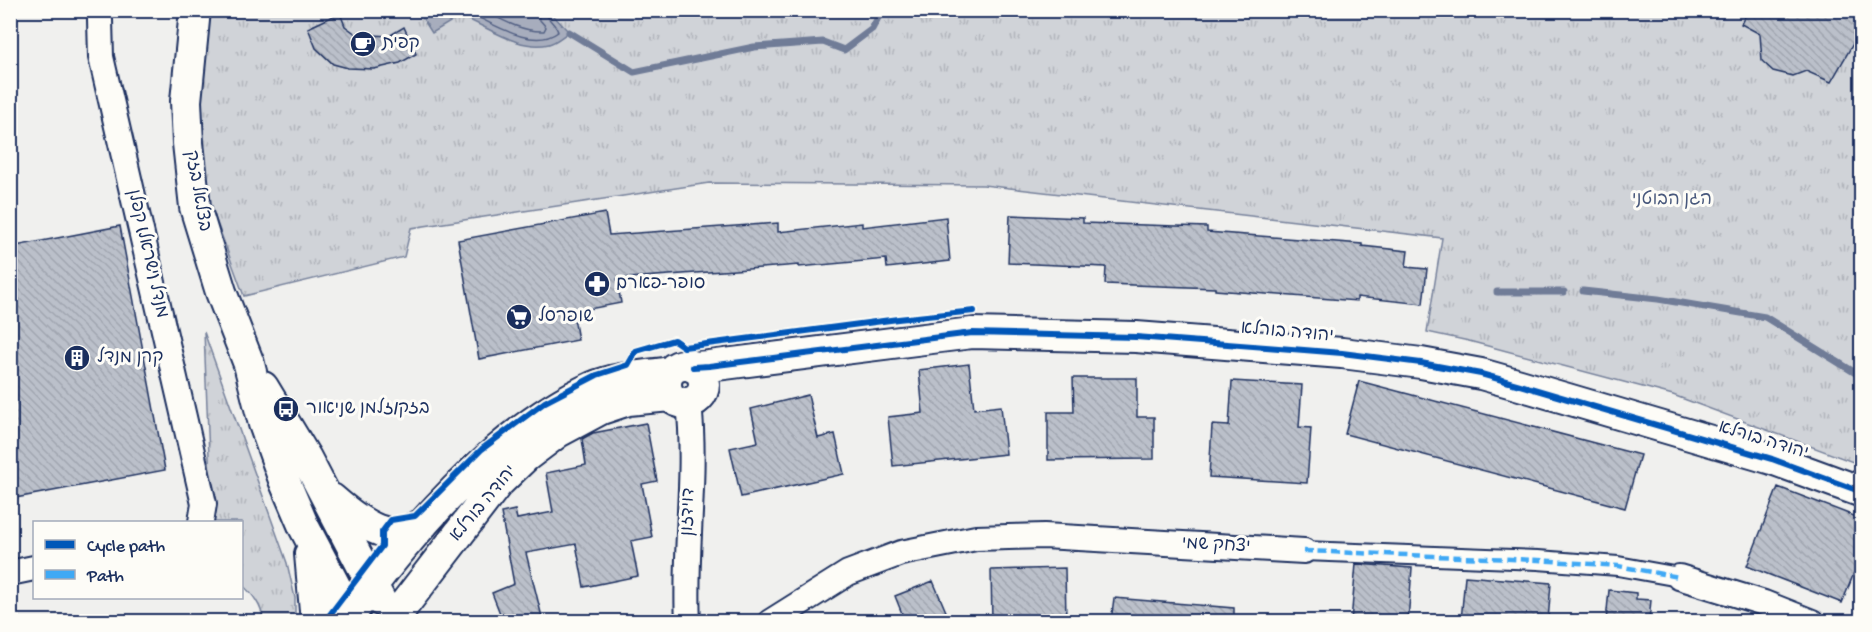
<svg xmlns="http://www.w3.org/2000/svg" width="1872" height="632" font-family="'Gochi Hand','Playpen Sans Hebrew',sans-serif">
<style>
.park{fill:url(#park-tufts);stroke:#76819b;stroke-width:1.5}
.water{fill:#a7adbd;stroke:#6f7b97;stroke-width:1.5}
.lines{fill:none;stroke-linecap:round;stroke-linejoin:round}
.shore{stroke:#536184;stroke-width:1.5}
.stream{stroke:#6f7b97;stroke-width:7}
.building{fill:url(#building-back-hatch);stroke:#1b2f5e;stroke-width:1.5}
.pedestrian-casing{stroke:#1b2f5e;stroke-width:22}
.minor-casing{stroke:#1b2f5e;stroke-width:28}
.tertiary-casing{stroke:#1b2f5e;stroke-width:34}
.pedestrian{stroke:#fdfcf7;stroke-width:18}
.minor{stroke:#fdfcf7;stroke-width:24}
.tertiary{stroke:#fdfcf7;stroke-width:30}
.quiet{stroke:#3fa9f5;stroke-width:4.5;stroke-dasharray:9 4.5;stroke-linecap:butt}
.cycleway-casing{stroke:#fdfcf7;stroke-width:10}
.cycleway{stroke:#0057b8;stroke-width:6}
.labels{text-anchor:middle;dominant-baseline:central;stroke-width:6;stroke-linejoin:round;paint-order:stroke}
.poi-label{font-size:18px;fill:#1b2f5e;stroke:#fdfcf7;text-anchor:start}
.street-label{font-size:18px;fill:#1b2f5e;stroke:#fdfcf7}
.park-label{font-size:18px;fill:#48587c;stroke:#fdfcf7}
</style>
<defs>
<pattern id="park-tufts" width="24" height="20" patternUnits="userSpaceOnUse" patternTransform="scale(1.5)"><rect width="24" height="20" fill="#d0d3d8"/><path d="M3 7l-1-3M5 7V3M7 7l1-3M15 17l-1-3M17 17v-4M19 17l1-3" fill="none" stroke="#b2b5bc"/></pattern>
<pattern id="building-back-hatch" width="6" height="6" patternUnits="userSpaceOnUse" patternTransform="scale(1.5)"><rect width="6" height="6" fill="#bbc0ca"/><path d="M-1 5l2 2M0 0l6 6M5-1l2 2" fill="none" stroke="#a0a5b0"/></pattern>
</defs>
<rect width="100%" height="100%" fill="#f0f0ee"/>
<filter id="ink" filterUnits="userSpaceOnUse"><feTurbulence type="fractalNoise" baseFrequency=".0167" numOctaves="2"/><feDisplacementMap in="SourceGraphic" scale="12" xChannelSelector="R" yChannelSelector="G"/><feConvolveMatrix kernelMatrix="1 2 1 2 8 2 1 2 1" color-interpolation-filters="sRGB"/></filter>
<g filter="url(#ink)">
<path class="park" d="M208,10L1861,11V465L1673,395L1469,341L1427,332L1442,238L983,185L709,183L411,228L404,257L244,296L209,201L202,136L198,65Z
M204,332L287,563L295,598V621H263C263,607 252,593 242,585V522H209L211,507Z"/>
<path class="water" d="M415,11H549L569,32C563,36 555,43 549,44C518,51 487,26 460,16L432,33L420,14Z"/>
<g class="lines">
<path class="shore" d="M463,10C489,21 532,52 558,32C556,23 546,20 545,10
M483,10C502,20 522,32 544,31L546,27L539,19L538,10"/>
<path class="stream" d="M569,32L634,72L754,47L823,42L844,50L872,29L882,10
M1583,291L1658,299L1765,317L1862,377
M1497,292H1564"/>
</g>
<path class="building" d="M1748,10H1848L1862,18V28L1831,82L1806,71L1793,76L1773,71L1762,61L1760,34L1741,24Z
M340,13L345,26L356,34L389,36L404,27L416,54L400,63L374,69L348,68L333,64L316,48L308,28Z
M605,213L609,235L778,223V232L862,223V227L946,217L950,261L887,268L886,259L799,267V265L617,279L621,303L573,312L578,340L479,359L458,240Z
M1010,215L1083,218V223L1207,227V232L1362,244V246L1408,251L1406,267L1427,269L1423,304L1357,297V301L1215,290V288L1105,284L1106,267L1008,263Z
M120,226L165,470L10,499V247Z
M969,364L974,409L1001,406L1006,454L893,466L888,417L923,413L919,370Z
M1073,378H1137V417H1154V459L1048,460V412H1074Z
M1232,381L1302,385L1299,427L1311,428L1307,483L1209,477L1212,425L1229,426Z
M1359,381L1640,455L1625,508L1345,434Z
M808,395L818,438L835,434L844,474L741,497L730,448L758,442L751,409Z
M646,423L657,481L642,484L652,537L631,541L638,576L584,587L576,544L526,553L543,621H503L492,593L514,584L501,513L515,510L517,519L553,512L546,473L586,465L582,439L593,433Z
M1778,487L1862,519V553L1842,603L1747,566Z
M1356,564L1412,568L1408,621H1351Z
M1065,568L1066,621H992L991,570Z
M1465,576L1551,583L1548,621H1461Z
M933,581L950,621H905L895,596Z
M1609,590L1636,593V599L1651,600L1649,621H1606Z
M1114,598L1234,608V621H1111Z"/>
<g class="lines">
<g class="pedestrian-casing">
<path id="pedestrian" d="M1304,551L1538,560L1618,566L1679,577"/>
</g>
<g class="minor-casing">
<path id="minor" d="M100,20L101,57L204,504L201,522
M10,573L34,568
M1679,577L1764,603L1812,622
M688,622C684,549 697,475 689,403
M770,622L848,573L901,553L976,538L1044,536L1304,551"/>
</g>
<g class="tertiary-casing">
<path id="tertiary" d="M195,10L186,101L188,143L195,207L221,292L249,364L264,424L284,480L304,527L354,622
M666 384a19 19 0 1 1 38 0a19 19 0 1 1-38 0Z
M693,367L709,366L972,333L1136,337L1342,353L1421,363L1481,374L1520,385L1772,459L1862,492
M263,387L306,458L380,600
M332,499C348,513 373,534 395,533C405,532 414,528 423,524
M310,554L316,622
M345,622C406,537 496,431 593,387C617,377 645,376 670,372
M391,622L497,484L525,457L558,432L601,409L628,400L670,396"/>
</g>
<use href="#pedestrian" class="pedestrian"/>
<use href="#minor" class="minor"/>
<use href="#tertiary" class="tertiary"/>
<path class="quiet" d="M1304,551L1538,560L1618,566L1679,577"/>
<g class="cycleway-casing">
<path id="cycleway" d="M693,367L709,366L972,333L1136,337L1342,353L1421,363L1481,374L1520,385L1772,459L1862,492
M304,622V620L325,621L382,546V532L391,520L415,516L482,449L545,402L597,375L628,365L636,351L674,340L684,347L898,319L974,311"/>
</g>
<use href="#cycleway" class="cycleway"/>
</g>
</g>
<defs>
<g id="cafe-disc" transform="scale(1.35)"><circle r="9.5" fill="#1b2f5e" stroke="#fdfcf7"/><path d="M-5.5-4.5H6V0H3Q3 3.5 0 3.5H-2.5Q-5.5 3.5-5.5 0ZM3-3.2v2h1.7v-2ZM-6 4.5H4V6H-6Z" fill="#fff"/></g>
<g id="pharmacy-disc" transform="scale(1.35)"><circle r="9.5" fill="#1b2f5e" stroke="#fdfcf7"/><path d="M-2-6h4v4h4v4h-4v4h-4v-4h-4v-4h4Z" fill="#fff"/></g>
<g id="supermarket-disc" transform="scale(1.35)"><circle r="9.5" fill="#1b2f5e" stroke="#fdfcf7"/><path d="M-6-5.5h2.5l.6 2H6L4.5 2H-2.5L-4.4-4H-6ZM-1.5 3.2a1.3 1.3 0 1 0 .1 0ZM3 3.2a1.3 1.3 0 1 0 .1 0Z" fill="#fff"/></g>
<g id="building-disc" transform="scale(1.35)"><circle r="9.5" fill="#1b2f5e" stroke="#fdfcf7"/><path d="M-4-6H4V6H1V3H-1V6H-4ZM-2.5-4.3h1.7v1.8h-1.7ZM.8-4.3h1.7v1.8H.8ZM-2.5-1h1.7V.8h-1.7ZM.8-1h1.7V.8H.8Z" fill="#fff"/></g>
<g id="bus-disc" transform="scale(1.35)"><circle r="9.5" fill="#1b2f5e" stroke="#fdfcf7"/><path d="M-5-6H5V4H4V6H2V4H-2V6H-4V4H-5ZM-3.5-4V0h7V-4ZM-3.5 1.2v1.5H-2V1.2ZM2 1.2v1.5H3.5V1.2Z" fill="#fff"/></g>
</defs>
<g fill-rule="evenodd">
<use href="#cafe-disc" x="363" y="44"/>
<use href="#pharmacy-disc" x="597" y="284"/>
<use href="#supermarket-disc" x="519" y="317"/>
<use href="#building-disc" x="77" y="358"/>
<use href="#bus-disc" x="286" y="409"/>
</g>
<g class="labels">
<g class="poi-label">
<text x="382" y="44">קפית</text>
<text x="616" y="284">סופר-פארם</text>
<text x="538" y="317">שופרסל</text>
<text x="97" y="358">קרן מנדל</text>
<text x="306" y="409">בזק/זלמן שניאור</text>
</g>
<g class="street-label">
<text transform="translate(197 191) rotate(80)">בצלאל בזק</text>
<text transform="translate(147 254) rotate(77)">מנדל (ישראל) קפלן</text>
<text transform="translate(1287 333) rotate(5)">יהודה בורלא</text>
<text transform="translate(1763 441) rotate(17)">יהודה בורלא</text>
<text transform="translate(484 504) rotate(-50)">יהודה בורלא</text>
<text transform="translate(689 512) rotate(-88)">דוידזון</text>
<text transform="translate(1216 546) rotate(3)">יצחק שמי</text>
</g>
<g class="park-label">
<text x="1672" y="200">הגן הבוטני</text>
</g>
</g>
<rect width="1872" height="632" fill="none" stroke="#fdfcf7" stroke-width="36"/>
<rect x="18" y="18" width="1836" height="596" fill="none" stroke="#1b2f5e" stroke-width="2" filter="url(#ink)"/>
<rect x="33" y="521" width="210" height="78" fill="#fdfcf7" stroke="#a3aaba" stroke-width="1.5"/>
<rect x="45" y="540" width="30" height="9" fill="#0057b8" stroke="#a3aaba" stroke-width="1.5"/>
<text x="87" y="551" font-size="18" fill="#1b2f5e">Cycle path</text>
<rect x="45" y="570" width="30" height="9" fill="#3fa9f5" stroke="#a3aaba" stroke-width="1.5"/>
<text x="87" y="581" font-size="18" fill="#1b2f5e">Path</text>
</svg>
